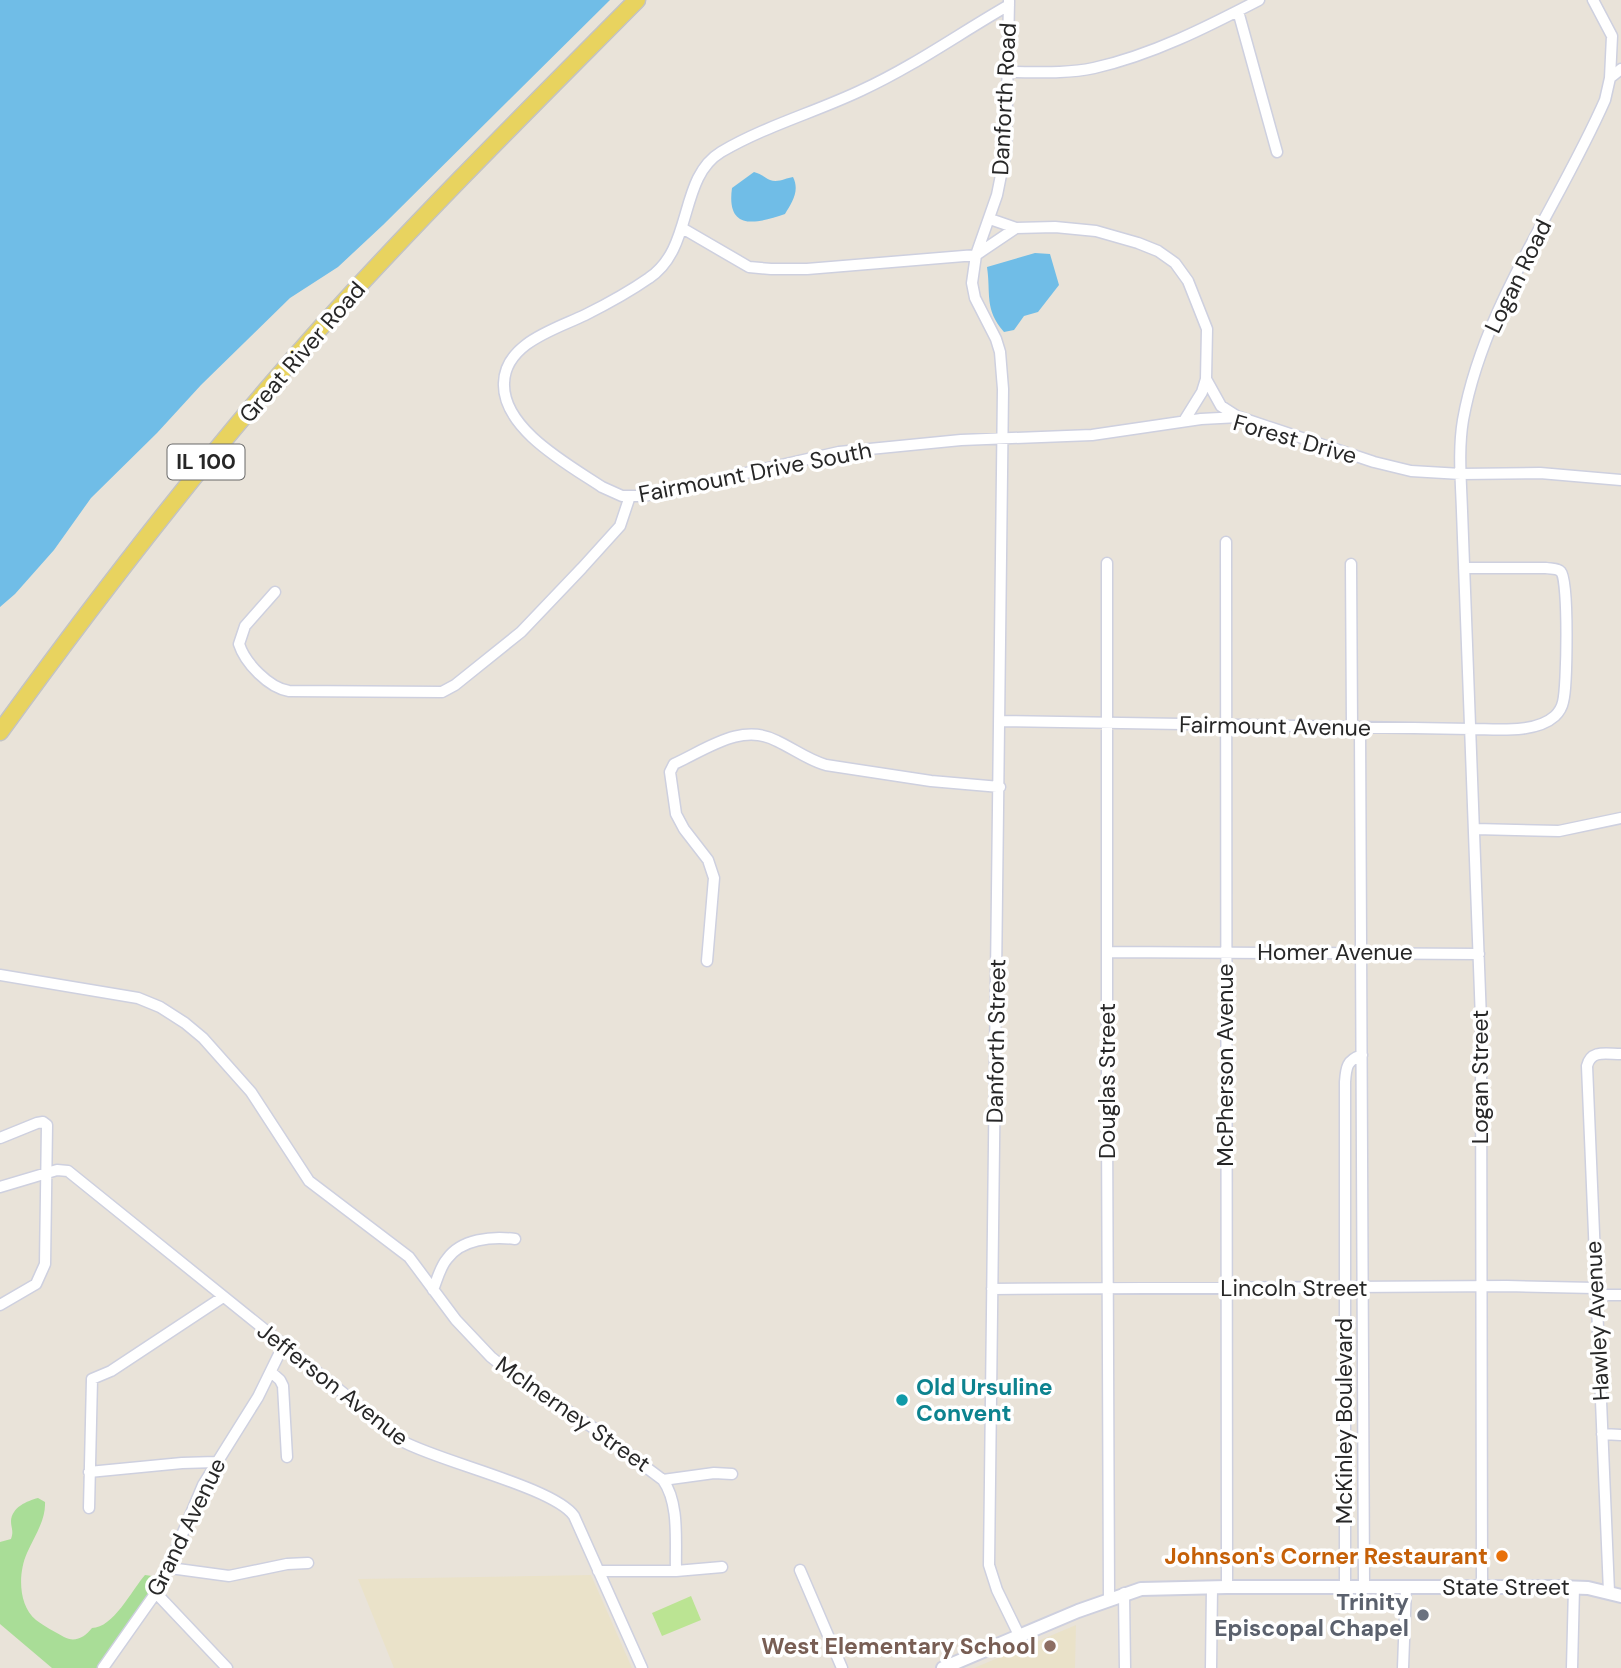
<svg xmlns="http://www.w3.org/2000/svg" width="1621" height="1668" font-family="'DM Sans',sans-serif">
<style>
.education{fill:#eae2c9}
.green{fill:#a9dd97}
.pitch{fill:#bbe493}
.water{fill:#70bde7}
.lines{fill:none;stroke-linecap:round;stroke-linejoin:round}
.minor-casing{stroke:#ced0df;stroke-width:13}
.tertiary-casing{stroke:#ced0df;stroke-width:16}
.primary-casing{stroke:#c3c3c3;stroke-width:19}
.minor{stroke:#fff;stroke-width:10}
.tertiary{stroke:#fff;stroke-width:12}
.primary{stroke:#e8d35f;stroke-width:16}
.culture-dot{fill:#0f9aa8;stroke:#fff;stroke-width:2.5}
.food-dot{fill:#e8710a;stroke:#fff;stroke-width:2.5}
.worship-dot{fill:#6b7280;stroke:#fff;stroke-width:2.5}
.education-dot{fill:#8d6e63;stroke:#fff;stroke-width:2.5}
.labels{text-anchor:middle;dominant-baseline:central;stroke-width:7;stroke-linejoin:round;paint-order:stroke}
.shield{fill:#fff;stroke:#686868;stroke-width:2}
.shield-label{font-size:21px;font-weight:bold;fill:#272727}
.street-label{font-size:23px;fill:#272727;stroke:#fff}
.culture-label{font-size:23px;font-weight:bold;fill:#0d838f;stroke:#fff;text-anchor:start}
.food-label{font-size:23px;font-weight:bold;fill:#c56008;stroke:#fff;text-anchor:end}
.worship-label{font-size:23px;font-weight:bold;fill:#5b616d;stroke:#fff;text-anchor:end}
.education-label{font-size:23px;font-weight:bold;fill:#785e54;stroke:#fff;text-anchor:end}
</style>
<rect width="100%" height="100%" fill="#e9e3d9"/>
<path class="education" d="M591,1575L632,1668H394L358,1579Z
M1076,1625L1075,1668H974Z"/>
<path class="green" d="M38,1498L45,1502C46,1520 34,1537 27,1553C18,1573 18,1605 36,1620C44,1626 55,1632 64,1637C75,1643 85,1637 92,1628C113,1628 132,1590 145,1575L152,1576L156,1582L144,1604L97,1668H52L0,1624V1542L11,1539C14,1531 11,1528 11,1521C12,1507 27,1501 38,1498Z"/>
<path class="pitch" d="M691,1596L701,1620L662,1636L652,1613Z"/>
<path class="water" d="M0,0H610L383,225L338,267L290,298L201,385L157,433L91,498L54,550L15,594L0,607Z
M754,172C761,174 764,177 770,180C778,183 786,178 793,177C800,191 792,202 785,214C756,224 726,231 732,188Z
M1035,253L1050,254L1059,285L1038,312L1024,316L1014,330L1004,332C984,309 991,294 987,267Z"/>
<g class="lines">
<g class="minor-casing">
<path id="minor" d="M1009,1L1006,150L997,195L976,255L972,283L975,298L996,339L1000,352L1003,389L989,1565L997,1590L1019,1635
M1009,5C960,33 914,66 862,90C816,112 765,126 721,152C678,178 694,248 649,278C629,292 607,304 585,315C556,329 505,343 504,383C502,429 569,465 602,487L622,496H644L839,452L961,440L1092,435L1201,419L1239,417L1374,462L1411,471L1461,474L1540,473L1621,480
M1238,11L1277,152
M1008,72C1036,72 1066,74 1094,68C1152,55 1207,27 1259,0
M1610,78L1621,69
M990,219L1016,228
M682,228L749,267L771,269H807L976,255L1016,228L1055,227L1096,231L1138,243L1158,251L1175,263L1188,281L1207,329L1206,379L1202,392L1184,421
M1206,379L1221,406L1238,417
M1226,542L1227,1587
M1107,563V1119L1109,1599
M1351,564L1352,727
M275,592L245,626L239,644C245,663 269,688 289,691L442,692L455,685L521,632L582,568L620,526L630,496
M1000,721L1471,729C1496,729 1535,734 1555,716C1559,712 1562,707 1563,702C1567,688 1569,580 1561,572C1558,568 1551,569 1546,568H1464
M1360,728L1364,1587
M1475,829L1559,831L1621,818
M1108,952L1479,954
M707,961L714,878L708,860L684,829L676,814L670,772L674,764C707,749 742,722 777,741C794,749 808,760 826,765L931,781L1000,787
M0,975L138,998L160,1007L185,1023L203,1038L251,1092L309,1181L409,1257L456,1320L491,1357L515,1376L595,1429L663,1480C680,1504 675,1543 676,1571
M0,1138L37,1123L43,1122L47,1125L45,1264L36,1284L0,1305
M0,1187L57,1170L68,1171L404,1442C441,1462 555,1488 574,1516L642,1668
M992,1289L1507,1286L1595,1288
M433,1290C437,1280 440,1267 447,1259C461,1239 492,1236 515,1239
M1595,1295H1621
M271,1372L280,1380L283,1386L287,1457
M1602,1434L1621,1435
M89,1472L182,1463L216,1462
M663,1480L714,1473L732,1474
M89,1508L92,1379L111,1371L223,1297
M170,1568L229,1576L287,1564L308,1563
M800,1570L842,1668
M598,1571H676L722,1567
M1482,1586L1481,1020L1462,511C1461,481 1458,450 1463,420C1483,307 1559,205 1605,100L1610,78L1612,36L1593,0
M1345,1587V1082C1346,1067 1347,1060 1362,1055
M1609,1592L1587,1066C1591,1049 1607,1054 1621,1054
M156,1593L227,1668
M1124,1593L1125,1668
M103,1668L160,1587L203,1485L258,1397L283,1346
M1211,1668L1212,1587
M1403,1668L1406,1586
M1572,1668L1574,1587"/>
</g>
<g class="tertiary-casing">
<path id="tertiary" d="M943,1668L1078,1611L1141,1589L1227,1587H1560L1588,1588L1621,1596"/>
</g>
<g class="primary-casing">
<path id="primary" d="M0,732C104,588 213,447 332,315C430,207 534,104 637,0"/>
</g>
<use href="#minor" class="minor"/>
<use href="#tertiary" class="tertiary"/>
<use href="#primary" class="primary"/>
</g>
<circle class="culture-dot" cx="902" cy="1400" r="7"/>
<circle class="food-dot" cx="1502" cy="1556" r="7"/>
<circle class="worship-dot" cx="1423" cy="1615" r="7"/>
<circle class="education-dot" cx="1050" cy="1646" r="7"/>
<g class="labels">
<rect class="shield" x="167.5" y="444.5" width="77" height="35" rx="5"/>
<g class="shield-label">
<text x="206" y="462">IL 100</text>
</g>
<g class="street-label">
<text transform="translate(1004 99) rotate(-87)">Danforth Road</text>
<text transform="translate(1518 276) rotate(-64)">Logan Road</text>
<text transform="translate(302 352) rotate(-49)">Great River Road</text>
<text transform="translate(1295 439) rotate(16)">Forest Drive</text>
<text transform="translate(755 472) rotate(-11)">Fairmount Drive South</text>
<text transform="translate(1275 726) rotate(1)">Fairmount Avenue</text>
<text x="1335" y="952">Homer Avenue</text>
<text transform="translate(996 1041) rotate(-89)">Danforth Street</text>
<text transform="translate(1225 1065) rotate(-90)">McPherson Avenue</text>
<text transform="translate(1480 1077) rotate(-90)">Logan Street</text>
<text transform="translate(1107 1081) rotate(-90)">Douglas Street</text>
<text x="1294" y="1288">Lincoln Street</text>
<text transform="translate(1597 1321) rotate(-93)">Hawley Avenue</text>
<text transform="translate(333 1384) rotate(38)">Jefferson Avenue</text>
<text transform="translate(573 1414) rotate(35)">McInerney Street</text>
<text transform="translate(1344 1421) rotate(-90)">McKinley Boulevard</text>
<text transform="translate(186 1527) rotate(-64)">Grand Avenue</text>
<text x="1506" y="1587">State Street</text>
</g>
<g class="culture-label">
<text x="916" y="1387">Old Ursuline<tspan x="916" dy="26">Convent</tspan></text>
</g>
<g class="food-label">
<text x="1488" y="1556">Johnson's Corner Restaurant</text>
</g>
<g class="worship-label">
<text x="1409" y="1602">Trinity<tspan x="1409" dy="26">Episcopal Chapel</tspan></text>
</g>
<g class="education-label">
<text x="1036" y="1646">West Elementary School</text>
</g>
</g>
</svg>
